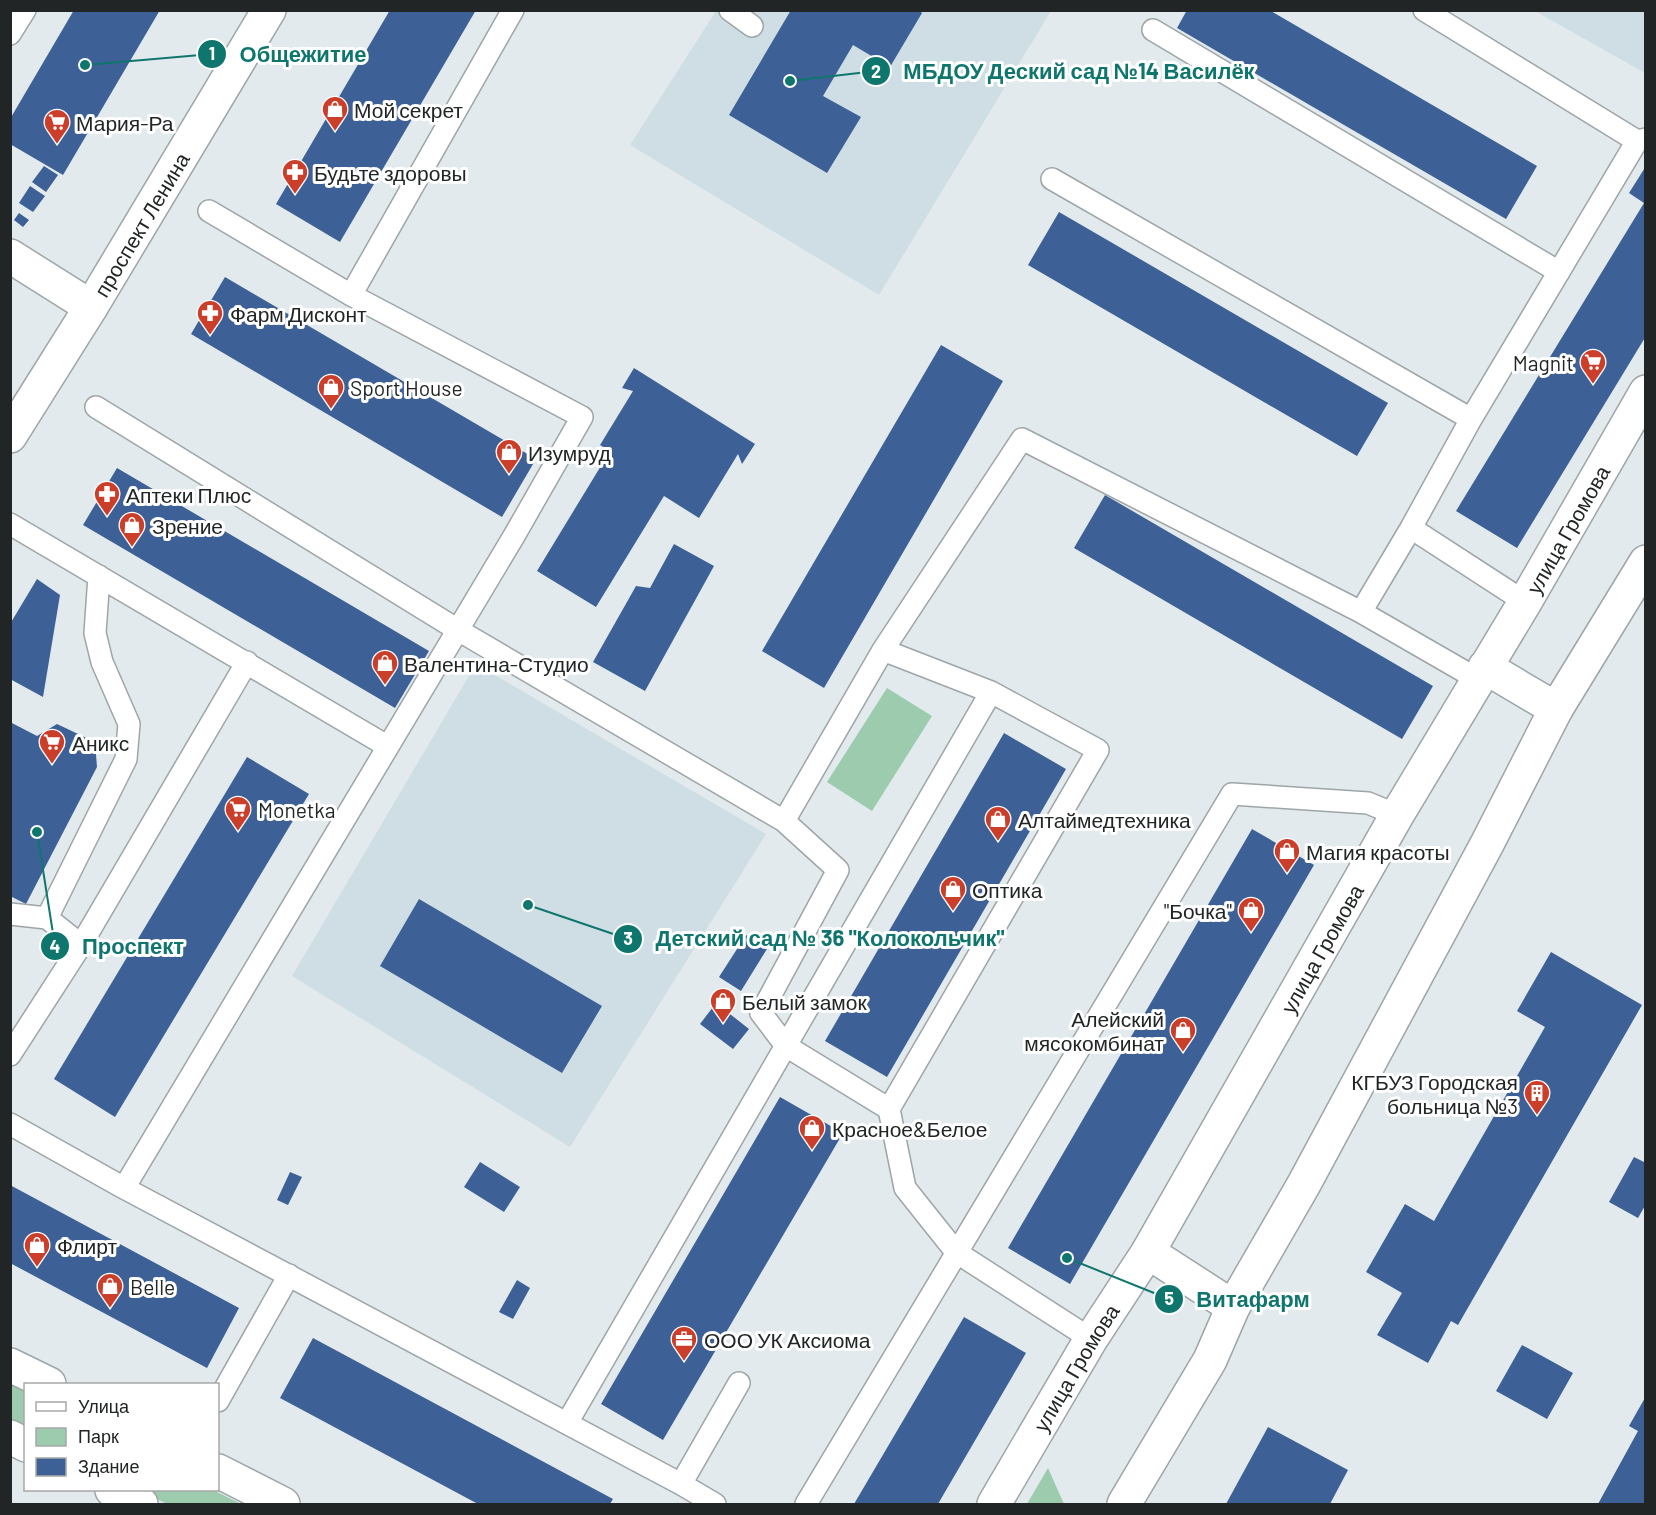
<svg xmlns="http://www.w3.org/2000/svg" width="1656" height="1515" font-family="Barlow,sans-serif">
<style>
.built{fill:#cedee4}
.green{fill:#9ccbad}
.building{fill:#3d6196}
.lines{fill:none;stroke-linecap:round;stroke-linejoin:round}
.service-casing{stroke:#9ea5a8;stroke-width:24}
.minor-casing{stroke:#9ea5a8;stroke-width:36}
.tertiary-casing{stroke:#9ea5a8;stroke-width:36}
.secondary-casing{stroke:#9ea5a8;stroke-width:36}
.service{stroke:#fff;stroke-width:21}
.minor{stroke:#fff;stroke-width:33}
.tertiary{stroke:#fff;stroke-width:33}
.secondary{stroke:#fff;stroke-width:33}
.labels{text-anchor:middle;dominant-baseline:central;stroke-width:6;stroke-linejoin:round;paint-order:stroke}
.poi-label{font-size:21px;fill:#222526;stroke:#fff;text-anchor:start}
.street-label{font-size:21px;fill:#222526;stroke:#fff}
.leader{fill:none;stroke:#0f766e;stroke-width:2}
.callout-dot{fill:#0f766e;stroke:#fff;stroke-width:2}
.mark-label{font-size:18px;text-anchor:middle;font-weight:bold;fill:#fff}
.callout-label{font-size:22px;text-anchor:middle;font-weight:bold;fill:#0f766e;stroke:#fff;stroke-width:6;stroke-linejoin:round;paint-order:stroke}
</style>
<rect width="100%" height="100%" fill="#e3eaed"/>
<path class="built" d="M716,11H1051L879,295L630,145Z
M1535,11H1645V73Z
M476,664L766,834L570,1147L292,976Z"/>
<path class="green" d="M887,688L932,716L872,811L827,782Z
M10,1383L25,1391V1430L11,1422Z
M1048,1468L1064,1504H1027Z
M139,1490H213L241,1504H167Z"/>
<path class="building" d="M74,10H160L63,175L10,144V119Z
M390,10H476L340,242L276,204Z
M791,10H919L922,13L890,67L853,45L823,96L861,117L827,173L729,115Z
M1187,10H1269L1537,166L1506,219L1177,28Z
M44,166L58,175L46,192L32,182Z
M1646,166V336L1517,548L1456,511L1644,203L1629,193Z
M30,186L45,196L33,212L19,203Z
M1059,212L1388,403L1357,456L1028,265Z
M19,213L29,220L23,227L14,220Z
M225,277L536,459L502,517L191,334Z
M941,345L1003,381L824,688L762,651Z
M634,368L755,444L742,464L738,454L699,518L664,496L596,607L537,571L610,451L600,445L633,391L622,388Z
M117,468L429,651L395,708L83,525Z
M1105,495L1433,686L1402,739L1074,548Z
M674,544L714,566L645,691L593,662L636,586L650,588Z
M37,579L60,595L43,697L10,679V624Z
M10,722L37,736L57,724L95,742L97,767L26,904L10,896Z
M1004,733L1066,769L887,1077L825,1041Z
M247,757L309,794L115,1117L54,1079Z
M1252,829L1314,865L1070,1284L1008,1248Z
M419,899L602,1006L562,1073L380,966Z
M746,935L767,949L741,991L719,977Z
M1551,952L1642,1005L1458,1325L1451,1321L1428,1363L1377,1335L1402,1293L1366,1272L1405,1204L1434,1221L1442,1207L1545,1027L1517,1011Z
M716,1003L749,1029L733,1049L700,1024Z
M780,1097L843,1133L663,1440L601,1404Z
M1634,1157L1646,1163V1204L1638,1218L1609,1202Z
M480,1162L520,1187L504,1212L464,1187Z
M290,1172L302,1177L288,1205L277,1200Z
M10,1185L239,1308L207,1368L10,1263Z
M517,1280L530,1288L513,1319L499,1312Z
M964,1317L1026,1353L938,1504H854Z
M313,1338L613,1499L610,1504H478L280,1398Z
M1522,1345L1573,1373L1547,1419L1496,1391Z
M1646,1396V1504H1598L1638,1431L1629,1426Z
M1268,1427L1348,1470L1330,1504H1226Z"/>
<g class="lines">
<g class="service-casing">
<path id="service" d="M730,10L752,26
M1424,10L1637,141
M1153,30L1559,272
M10,34L25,10
M1052,179L1471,419
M209,211L351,295
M96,407L458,630L784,821L838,870L761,1013L786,1046L889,1109L905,1188L956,1252L1091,1339
M10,524L387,746
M1411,528L1525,602
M1361,612L1479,680
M784,821L883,650
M10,914L47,918L81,945
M47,918L126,759L129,724L102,662L95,633L99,576
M10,1055L81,945L247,662
M889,1109L1098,750L991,692L883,650L1022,439L1361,612L1411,528L1471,419L1637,141L1646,139
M10,1124L124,1188L681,1484L715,1504
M124,1188L514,536L582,417L351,295L513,10
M218,1401L289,1275
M567,1423L991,692
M681,1484L739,1383
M806,1504L1232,794L1368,803L1397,815"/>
</g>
<g class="minor-casing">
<path id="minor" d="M10,256L91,307
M1485,667L1556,709
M1148,1252L1233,1307"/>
</g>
<g class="tertiary-casing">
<g id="tertiary">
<path d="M10,1365L49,1384"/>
<path d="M10,1437L26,1445"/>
<path d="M218,1471L283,1504"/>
<path d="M112,1490L141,1504"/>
<path id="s1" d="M994,1504L1091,1339L1148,1252L1397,815L1525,602L1646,392"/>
<path d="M1124,1504L1210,1360L1233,1307L1304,1184L1487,844L1556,709L1646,562"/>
</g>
</g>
<g class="secondary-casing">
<g id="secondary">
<path id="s2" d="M10,436L91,307L269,10"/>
</g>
</g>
<use href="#service" class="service"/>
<use href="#minor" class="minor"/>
<use href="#tertiary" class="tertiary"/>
<use href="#secondary" class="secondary"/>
</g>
<defs>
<g id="shop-pin" transform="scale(1.35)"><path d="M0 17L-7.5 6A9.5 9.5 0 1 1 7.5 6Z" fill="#cb3f2a" stroke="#fff"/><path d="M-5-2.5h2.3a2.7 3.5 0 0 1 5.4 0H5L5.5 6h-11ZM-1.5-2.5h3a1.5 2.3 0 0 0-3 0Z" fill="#fff"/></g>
<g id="supermarket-pin" transform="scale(1.35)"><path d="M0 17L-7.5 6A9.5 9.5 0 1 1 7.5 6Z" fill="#cb3f2a" stroke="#fff"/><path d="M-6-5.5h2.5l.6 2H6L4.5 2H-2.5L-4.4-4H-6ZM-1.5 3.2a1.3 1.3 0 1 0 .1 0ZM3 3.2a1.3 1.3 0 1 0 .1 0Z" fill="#fff"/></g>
<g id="pharmacy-pin" transform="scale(1.35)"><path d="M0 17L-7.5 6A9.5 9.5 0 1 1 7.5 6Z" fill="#cb3f2a" stroke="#fff"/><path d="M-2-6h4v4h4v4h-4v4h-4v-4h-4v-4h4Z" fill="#fff"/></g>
<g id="building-pin" transform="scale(1.35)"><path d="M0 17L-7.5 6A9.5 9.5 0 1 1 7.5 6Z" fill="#cb3f2a" stroke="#fff"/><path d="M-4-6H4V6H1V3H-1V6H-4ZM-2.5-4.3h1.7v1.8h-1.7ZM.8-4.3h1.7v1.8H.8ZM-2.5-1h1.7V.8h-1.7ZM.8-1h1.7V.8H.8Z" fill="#fff"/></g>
<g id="office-pin" transform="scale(1.35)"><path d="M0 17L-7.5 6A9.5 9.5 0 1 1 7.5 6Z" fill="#cb3f2a" stroke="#fff"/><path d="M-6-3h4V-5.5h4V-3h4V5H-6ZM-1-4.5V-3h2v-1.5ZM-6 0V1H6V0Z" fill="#fff"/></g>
</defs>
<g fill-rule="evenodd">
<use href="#shop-pin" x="335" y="109"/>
<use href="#supermarket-pin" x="57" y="122"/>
<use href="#pharmacy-pin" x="295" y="172"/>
<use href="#pharmacy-pin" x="210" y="313"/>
<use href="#supermarket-pin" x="1593" y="362"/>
<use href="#shop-pin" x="331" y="387"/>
<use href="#shop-pin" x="509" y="452"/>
<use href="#pharmacy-pin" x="107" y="494"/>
<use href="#shop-pin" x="132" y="525"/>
<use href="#shop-pin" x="385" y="663"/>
<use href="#supermarket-pin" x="52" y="742"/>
<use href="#supermarket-pin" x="238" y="809"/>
<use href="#shop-pin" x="998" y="819"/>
<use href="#shop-pin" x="1287" y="851"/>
<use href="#shop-pin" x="953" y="889"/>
<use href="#shop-pin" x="1251" y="910"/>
<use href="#shop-pin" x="723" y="1001"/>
<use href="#shop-pin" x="1183" y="1030"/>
<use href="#building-pin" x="1537" y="1093"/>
<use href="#shop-pin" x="812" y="1128"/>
<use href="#shop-pin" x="37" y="1245"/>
<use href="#shop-pin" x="110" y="1286"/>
<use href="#office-pin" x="684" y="1339"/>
</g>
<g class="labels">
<g class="poi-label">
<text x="354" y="109">Мой секрет</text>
<text x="76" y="122">Мария-Ра</text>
<text x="314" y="172">Будьте здоровы</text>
<text x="230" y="313">Фарм Дисконт</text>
<text x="1574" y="362" text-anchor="end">Magnit</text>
<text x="350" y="387">Sport House</text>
<text x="528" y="452">Изумруд</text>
<text x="126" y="494">Аптеки Плюс</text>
<text x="152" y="525">Зрение</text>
<text x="404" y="663">Валентина-Студио</text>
<text x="72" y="742">Аникс</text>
<text x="258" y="809">Monetka</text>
<text x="1018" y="819">Алтаймедтехника</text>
<text x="1306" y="851">Магия красоты</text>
<text x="972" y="889">Оптика</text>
<text x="1232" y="910" text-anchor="end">"Бочка"</text>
<text x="742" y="1001">Белый замок</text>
<text x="1164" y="1018" text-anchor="end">Алейский<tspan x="1164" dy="24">мясокомбинат</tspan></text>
<text x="1518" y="1081" text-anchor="end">КГБУЗ Городская<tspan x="1518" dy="24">больница №3</tspan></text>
<text x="832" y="1128">Красное&amp;Белое</text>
<text x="57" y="1245">Флирт</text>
<text x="130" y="1286">Belle</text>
<text x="704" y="1339">ООО УК Аксиома</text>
</g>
<g class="street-label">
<text stroke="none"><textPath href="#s2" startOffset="249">проспект Ленина</textPath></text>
<text stroke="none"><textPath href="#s1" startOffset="1131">улица Громова</textPath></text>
<text stroke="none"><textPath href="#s1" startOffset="645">улица Громова</textPath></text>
<text stroke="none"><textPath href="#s1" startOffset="159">улица Громова</textPath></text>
</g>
</g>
<path class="leader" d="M85 65L212 54M790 81L876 71M528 905L628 939M37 832L55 946M1067 1258L1169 1299"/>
<g class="callout-dot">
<circle cx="85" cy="65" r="6"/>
<circle cx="790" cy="81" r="6"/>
<circle cx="528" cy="905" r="6"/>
<circle cx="37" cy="832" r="6"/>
<circle cx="1067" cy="1258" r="6"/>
<circle cx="212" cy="54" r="15"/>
<circle cx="876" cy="71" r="15"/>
<circle cx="628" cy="939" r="15"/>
<circle cx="55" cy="946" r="15"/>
<circle cx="1169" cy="1299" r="15"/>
</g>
<g class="mark-label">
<text x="212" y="60">1</text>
<text x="876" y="78">2</text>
<text x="628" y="945">3</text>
<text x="55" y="953">4</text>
<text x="1169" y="1305">5</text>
</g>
<g class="callout-label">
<text x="303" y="62">Общежитие</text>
<text x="1079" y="79">МБДОУ Деский сад №14 Василёк</text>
<text x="830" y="946">Детский сад № 36 "Колокольчик"</text>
<text x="133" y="954">Проспект</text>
<text x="1253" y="1307">Витафарм</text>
</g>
<rect width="1656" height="1515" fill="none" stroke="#222526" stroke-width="24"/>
<rect x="24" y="1383" width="195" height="108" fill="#ffffff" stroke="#a7a8a8" stroke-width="1.5"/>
<rect x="36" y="1402" width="30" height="9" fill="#ffffff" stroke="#a7a8a8" stroke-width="1.5"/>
<text x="78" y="1413" font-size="18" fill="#222526">Улица</text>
<rect x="36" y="1428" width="30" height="18" fill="#9ccbad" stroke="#a7a8a8" stroke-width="1.5"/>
<text x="78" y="1443" font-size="18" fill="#222526">Парк</text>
<rect x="36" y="1458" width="30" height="18" fill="#3d6196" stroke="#a7a8a8" stroke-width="1.5"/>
<text x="78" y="1473" font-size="18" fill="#222526">Здание</text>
</svg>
